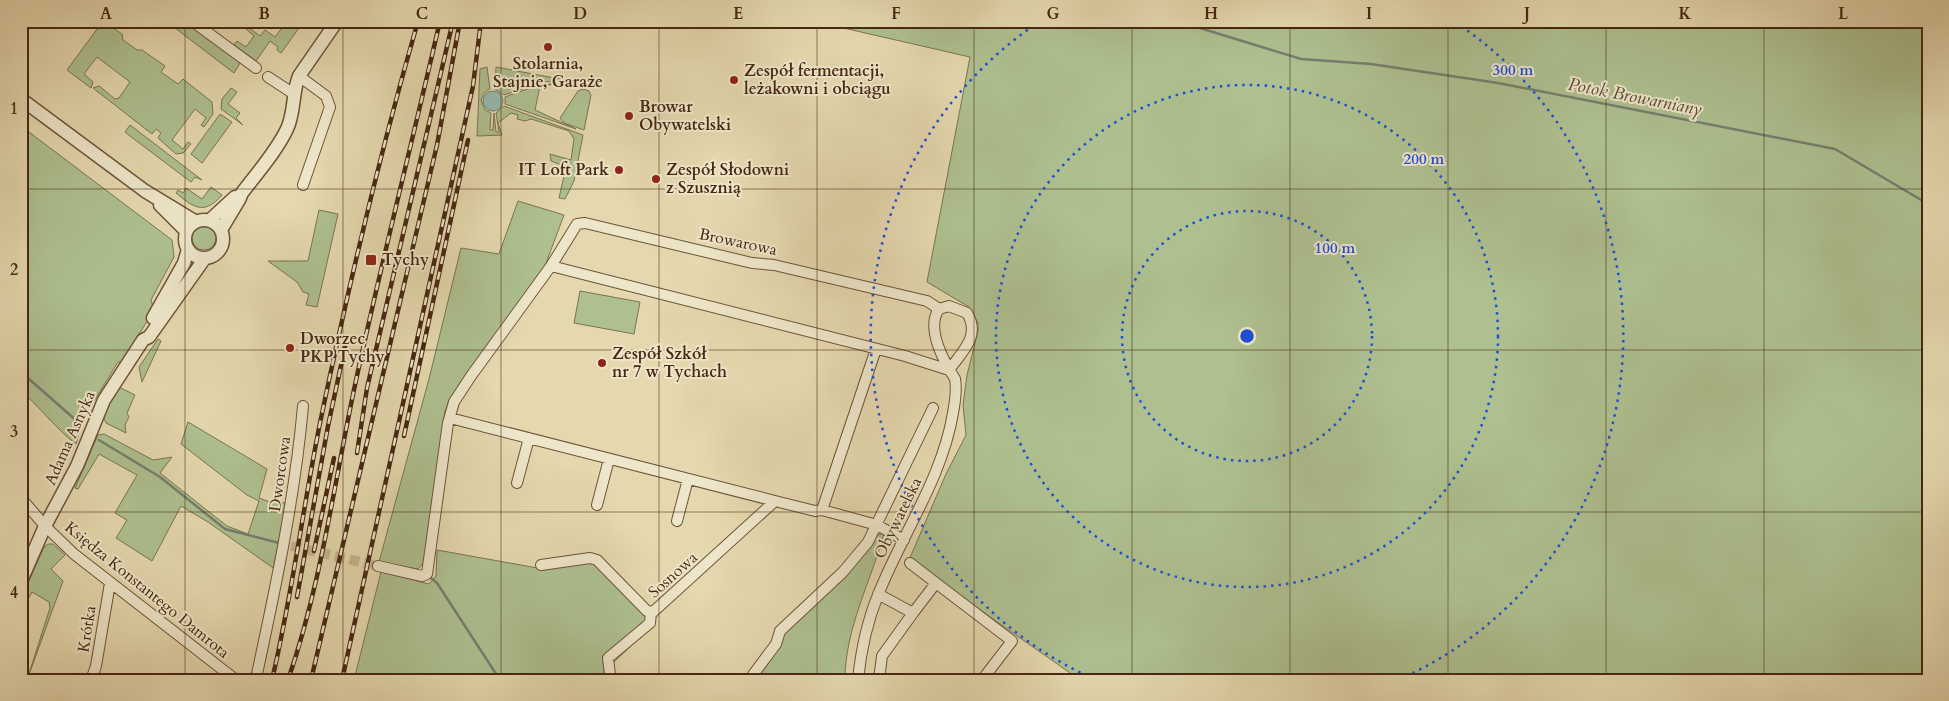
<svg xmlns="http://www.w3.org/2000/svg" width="1949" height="701" font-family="Cardo,serif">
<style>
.green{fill:#aec090;stroke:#7a7450}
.water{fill:#96b9af;stroke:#767f70}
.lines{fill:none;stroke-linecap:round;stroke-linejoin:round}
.stream{stroke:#767f70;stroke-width:2.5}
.minor-tunnel{stroke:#c5b58f;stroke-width:10;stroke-dasharray:10 5;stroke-linecap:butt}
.minor-casing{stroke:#6e5338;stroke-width:12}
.tertiary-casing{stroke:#6e5338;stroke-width:15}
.minor{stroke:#eee6ca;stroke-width:10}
.tertiary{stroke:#eee6ca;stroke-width:12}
.rail-casing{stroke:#472711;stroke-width:4.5}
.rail{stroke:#eee6ca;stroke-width:2.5;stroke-dasharray:8;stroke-linecap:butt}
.grid{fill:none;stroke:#472711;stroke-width:1;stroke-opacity:0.55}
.ring{fill:none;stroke:#1d4ed8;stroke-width:2.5;stroke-dasharray:2.5 5}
.poi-dot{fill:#8f2418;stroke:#eee6ca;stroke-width:2}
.labels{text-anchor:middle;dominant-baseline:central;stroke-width:4;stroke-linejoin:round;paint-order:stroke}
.poi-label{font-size:16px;font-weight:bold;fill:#472711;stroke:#eee6ca;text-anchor:start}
.street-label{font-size:16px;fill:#472711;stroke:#eee6ca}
.water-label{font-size:18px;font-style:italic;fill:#5b4c38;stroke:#eee6ca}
.centre{fill:#1d4ed8;stroke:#eee6ca;stroke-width:2.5}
.ring-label{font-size:15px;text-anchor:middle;font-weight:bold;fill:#1d4ed8;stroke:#eee6ca;stroke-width:4;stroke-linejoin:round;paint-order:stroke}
.neatline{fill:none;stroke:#472711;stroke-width:2}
.grid-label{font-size:16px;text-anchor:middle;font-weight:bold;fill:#472711}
</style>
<rect width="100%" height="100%" fill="#e5d8ae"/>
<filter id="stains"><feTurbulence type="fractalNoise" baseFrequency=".004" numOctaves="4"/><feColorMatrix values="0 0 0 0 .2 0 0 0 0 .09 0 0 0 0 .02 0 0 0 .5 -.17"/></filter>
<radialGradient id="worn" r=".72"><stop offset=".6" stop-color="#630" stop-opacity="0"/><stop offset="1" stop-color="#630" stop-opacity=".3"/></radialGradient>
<path class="green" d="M103,21L122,34L123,40L137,50H142L165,66L161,72L178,84L183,79L212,102L213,114L204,127L201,125L206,118L195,109L172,140L183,149L188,142L191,144L183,153L176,154L158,138L161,133L156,129L152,134L93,88L99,86L115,99L119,98L130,82L97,57L84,74L93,82L91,88L67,70Z
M166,21H188L239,60V65L234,73Z
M287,21H304L281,53L277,50L278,47L270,41L256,61L234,45L237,41L246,47L254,36L246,29L248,27L260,36L265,30L275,37Z
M813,21H1928V680H1080L909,560L946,474L966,435L963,405L967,375L978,331V323L969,307L927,282L970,57Z
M487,67L490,89L484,93L481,100L485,110L491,113L490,130H493L494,113L496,132H499L496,113L504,106L583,135L574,181L565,199L559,198L566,167L551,161L550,154L571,160L574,139L569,131L531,119L525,121L517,119L518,115L511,113L498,123L502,135L477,136L480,69Z
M496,67L565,80L544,82L504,95L495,89Z
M564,83L540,86L535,110L576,129L505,104V97C524,90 543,83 564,83Z
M231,88L237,92L228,104L240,113L236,118L243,125L221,109L222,99Z
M583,89L589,91L591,95L584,130L564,123L560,118L578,91Z
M220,114L232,122L202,163L191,154Z
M130,125L202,180L195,177L191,182L130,136L125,132Z
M21,126L172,240L174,257L151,300L154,310L122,362H118L83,419L76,444C55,428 41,408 21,391Z
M211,187L222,195C204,216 193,207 176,193L178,190L183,193L186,188L202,199Z
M518,201L564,215L545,266L452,395L445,411L424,562L418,569L379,562L429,379L461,248L499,254Z
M319,210L338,214L317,307L306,305L309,294L303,292L297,282L268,261H308Z
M192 238a12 12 0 1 1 24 0a12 12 0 1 1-24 0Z
M580,291L640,302L634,334L574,323Z
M158,339L161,341L142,382L139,367Z
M121,388L135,395L127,413L129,417L125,425L126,433L106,423L103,416L116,390Z
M188,422L267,469L259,498L270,502L286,503L276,570L208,522L181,506L152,561L116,538L127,520L115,513L137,475L99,454L78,489L75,488L98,435L104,434L153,460L172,457L160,473L227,526L248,534L259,501L247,495L181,444Z
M884,533C871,582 845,628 845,680H752L782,635L846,574L877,535Z
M48,544H53L65,555L51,569L63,581L27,680L50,608L49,602L32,592L27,601L21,599L44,547Z
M437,550L543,569L589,562L604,569L655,623L595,680H354L381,572L429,584L436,576Z"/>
<path class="water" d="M483 101a10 10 0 1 1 20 0a10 10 0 1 1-20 0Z"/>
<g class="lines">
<path class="stream" d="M1177,21L1301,59L1371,64L1498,83L1835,149L1928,204
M21,372L78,422
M99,440L160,477L225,529L279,543
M431,578L437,583L500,680"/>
<path class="minor-tunnel" d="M291,546L378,566"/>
<g class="minor-casing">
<path id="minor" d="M192,21L256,68
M299,76L326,96L330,107L303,185
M268,77L294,94
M551,266L905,356L949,370
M450,418L775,501
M517,483L529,438
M21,498L45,526L74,554L236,680
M597,505L609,459
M822,510L877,525L904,540
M677,521L688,479
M910,563L936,583
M541,565L590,558L597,560L647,611L653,612L775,501L815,511L822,510L876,349
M378,566L422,576L427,574L448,423L454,402L471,376L551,266L577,224L585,223L752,263L774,265L927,301L939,309
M878,594L913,613L882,656L879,680
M913,613L936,583L1012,641L982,680
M91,680L96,666L110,583
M254,680L257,674C276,585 295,497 303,406
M614,680L610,675L608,658L650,623L651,612
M749,680L776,644L780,631L843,572L868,542L933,408
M858,680C861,650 867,622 878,595C902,534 942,479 953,413C955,402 957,389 955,379C953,375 951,373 949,369C940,353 927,326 939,309L949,306L967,313C981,336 962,352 949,370"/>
</g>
<g class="tertiary-casing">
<path id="tertiary" d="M21,99L145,191L196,222
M160,205L186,231
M210,220L235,197
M185 239a19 19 0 1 1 38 0a19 19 0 1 1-38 0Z
M221,230L239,200L242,193C257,173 276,152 287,129C295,112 292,93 299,76L337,21
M153,318L184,263L188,249
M21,581L45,526L77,466L104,400L143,340L149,337L205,258"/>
</g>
<use href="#minor" class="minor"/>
<use href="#tertiary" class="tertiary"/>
<g class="rail-casing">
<path id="rail" d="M404,436L468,140
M357,453L367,388L453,21
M314,551L334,458
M297,597L328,426L346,342
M272,680C292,595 303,508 320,423C348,288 380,153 418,21
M288,680C321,585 334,484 355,385C381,264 412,143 440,21
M311,680L437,145L460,21
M342,680L473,86L481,21"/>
</g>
<use href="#rail" class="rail"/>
</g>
<path class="grid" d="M185,21V680M343,21V680M501,21V680M659,21V680M817,21V680M974,21V680M1132,21V680M1290,21V680M1448,21V680M1606,21V680M1764,21V680M21,189H1928M21,350H1928M21,512H1928"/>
<g class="ring">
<circle cx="1247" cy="336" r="125"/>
<circle cx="1247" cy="336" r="251"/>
<path d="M1094 679A376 376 0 0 1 1039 22M1455 22A376 376 0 0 1 1400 679"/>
</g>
<g class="poi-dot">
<circle cx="548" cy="47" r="5"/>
<circle cx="734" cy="80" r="5"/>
<circle cx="629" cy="116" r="5"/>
<circle cx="619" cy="170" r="5"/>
<circle cx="656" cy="179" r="5"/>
<rect x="365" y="254" width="12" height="12" rx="2.5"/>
<circle cx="290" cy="348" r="5"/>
<circle cx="602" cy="363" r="5"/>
</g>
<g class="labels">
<g class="poi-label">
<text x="548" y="64" text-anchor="middle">Stolarnia,<tspan x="548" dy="18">Stajnie, Garaże</tspan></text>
<text x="744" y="71">Zespół fermentacji,<tspan x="744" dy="18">leżakowni i obciągu</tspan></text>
<text x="639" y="107">Browar<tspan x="639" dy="18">Obywatelski</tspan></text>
<text x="609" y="170" text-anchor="end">IT Loft Park</text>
<text x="666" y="170">Zespół Słodowni<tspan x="666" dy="18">z Szusznią</tspan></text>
<text x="382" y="260">Tychy</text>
<text x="300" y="339">Dworzec<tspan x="300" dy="18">PKP Tychy</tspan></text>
<text x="612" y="354">Zespół Szkół<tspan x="612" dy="18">nr 7 w Tychach</tspan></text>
</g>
<g class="street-label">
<text transform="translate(738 242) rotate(12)">Browarowa</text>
<text transform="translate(70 438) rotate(-66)">Adama Asnyka</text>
<text transform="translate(280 474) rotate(-82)">Dworcowa</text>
<text transform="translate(898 518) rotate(-64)">Obywatelska</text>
<text transform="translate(673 575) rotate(-42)">Sosnowa</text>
<text transform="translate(147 590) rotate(39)">Księdza Konstantego Damrota</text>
<text transform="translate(87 629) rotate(-81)">Krótka</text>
</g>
<g class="water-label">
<text transform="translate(1635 97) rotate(11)">Potok Browarniany</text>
</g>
</g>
<circle cx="1247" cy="336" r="8" class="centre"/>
<g class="ring-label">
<text x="1513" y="75">300 m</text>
<text x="1424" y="164">200 m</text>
<text x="1335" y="253">100 m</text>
</g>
<rect width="1949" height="701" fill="none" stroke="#e5d8ae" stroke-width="55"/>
<rect x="28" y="28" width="1894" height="646" class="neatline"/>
<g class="grid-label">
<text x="106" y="19">A</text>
<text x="264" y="19">B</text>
<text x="422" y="19">C</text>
<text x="580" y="19">D</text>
<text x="738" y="19">E</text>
<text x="896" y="19">F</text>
<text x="1053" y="19">G</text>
<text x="1211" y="19">H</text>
<text x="1369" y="19">I</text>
<text x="1527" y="19">J</text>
<text x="1685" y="19">K</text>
<text x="1843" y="19">L</text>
<text x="14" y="114">1</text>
<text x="14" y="275">2</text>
<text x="14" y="437">3</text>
<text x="14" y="598">4</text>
</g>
<rect width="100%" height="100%" filter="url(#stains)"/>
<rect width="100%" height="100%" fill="url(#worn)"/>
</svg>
